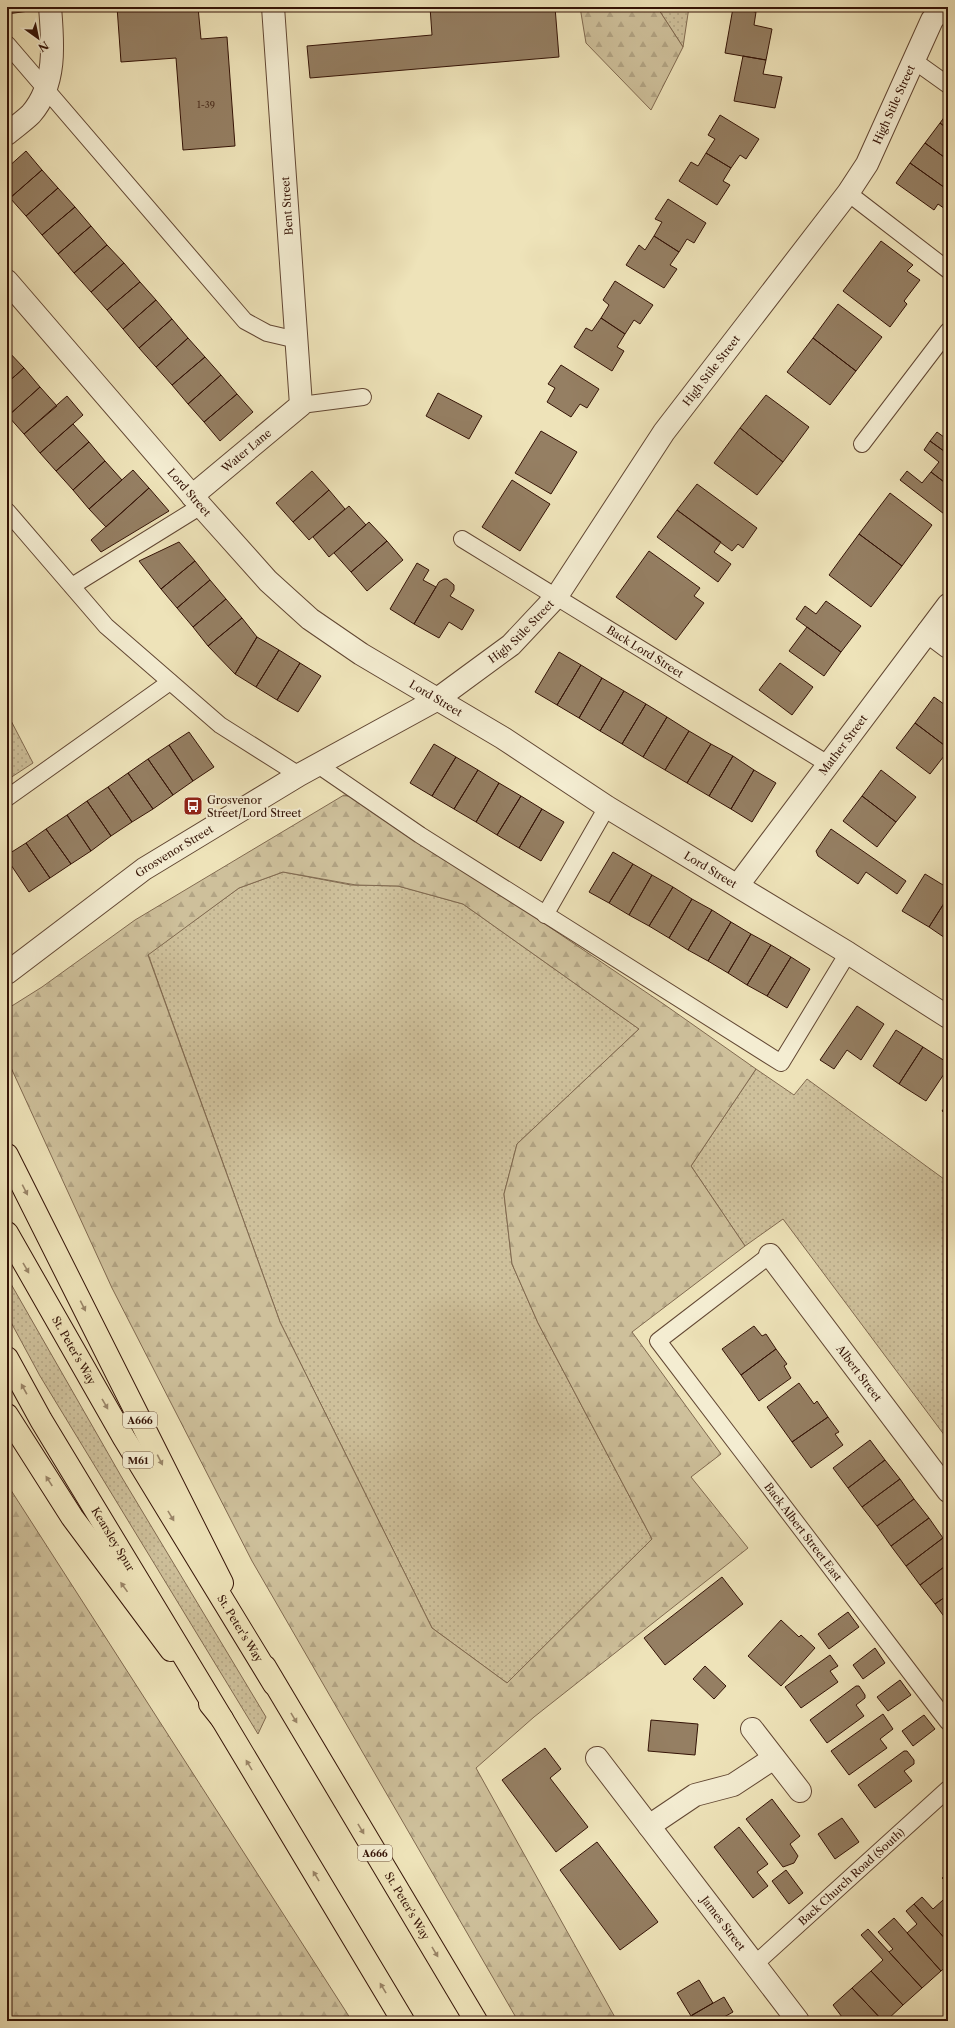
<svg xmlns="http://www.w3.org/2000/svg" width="955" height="2028" font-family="'Libre Caslon Text',serif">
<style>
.grass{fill:url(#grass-dots);stroke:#816a50}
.forest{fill:url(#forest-firs);stroke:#816a50;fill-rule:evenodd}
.building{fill:#957f63;stroke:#341306}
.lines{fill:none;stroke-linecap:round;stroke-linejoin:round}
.service-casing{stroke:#624733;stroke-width:18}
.minor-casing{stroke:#624733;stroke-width:24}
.trunk-casing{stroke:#341306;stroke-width:24}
.motorway-casing{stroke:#341306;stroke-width:24}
.service{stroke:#f4edd2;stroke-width:16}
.minor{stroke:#f4edd2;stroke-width:22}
.trunk{stroke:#eee3b9;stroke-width:22}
.motorway{stroke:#eee3b9;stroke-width:22}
.oneway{fill:#9a8568}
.labels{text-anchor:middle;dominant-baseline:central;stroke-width:4;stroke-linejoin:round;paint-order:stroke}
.number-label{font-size:9px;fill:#4c2e1d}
.shield{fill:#f4edd2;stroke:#6e5443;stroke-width:1}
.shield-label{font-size:10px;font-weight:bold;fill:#341306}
.street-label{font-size:11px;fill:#341306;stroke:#f4edd2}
.poi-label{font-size:11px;fill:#341306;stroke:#f4edd2;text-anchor:start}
</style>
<defs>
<pattern id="grass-dots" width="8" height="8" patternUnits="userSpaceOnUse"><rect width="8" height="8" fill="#cec09b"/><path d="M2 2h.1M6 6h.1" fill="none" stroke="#b2a484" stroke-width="1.8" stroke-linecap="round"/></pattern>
<pattern id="forest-firs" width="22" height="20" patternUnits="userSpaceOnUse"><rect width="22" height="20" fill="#cec09b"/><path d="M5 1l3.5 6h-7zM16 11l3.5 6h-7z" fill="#b2a484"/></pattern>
</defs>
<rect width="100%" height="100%" fill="#eee3b9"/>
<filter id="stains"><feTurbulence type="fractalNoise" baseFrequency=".005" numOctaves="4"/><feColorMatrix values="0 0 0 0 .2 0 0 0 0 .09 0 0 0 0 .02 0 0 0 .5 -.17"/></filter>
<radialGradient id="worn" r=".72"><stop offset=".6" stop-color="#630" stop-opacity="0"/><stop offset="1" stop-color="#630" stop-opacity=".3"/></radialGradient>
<path class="grass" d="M657,7H689L683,47Z
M7,713L33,763L7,780Z
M283,872L351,885L398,886L463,904L639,1029L517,1144L504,1194L512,1264L538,1323L652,1539L507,1683L432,1628L280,1322L148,954L239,888Z
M756,1069L794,1095L807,1079L948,1182V1440L783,1219L745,1246L691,1166Z
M7,1277L121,1476L266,1717L258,1734L40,1376L7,1315Z"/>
<path class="forest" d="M580,7H657L683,47L651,110L586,43Z
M344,795L358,798L665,1005L756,1069L691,1166L745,1246L632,1332L721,1454L691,1477L748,1548L534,1717L476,1768L617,2021H518L252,1561L112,1288L7,1059V1009L42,987L135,920ZM283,872L356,885L398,886L463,904L639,1029L517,1144L504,1194L512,1264L538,1323L652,1539L507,1683L432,1628L280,1322L148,955L239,888Z
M7,1484L352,2021H7Z"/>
<path class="building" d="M7,7H29V11L7,14Z
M117,7H198L201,39L227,37L235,146L183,150L176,58L121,62Z
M430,7H555L559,57L310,78L307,46L432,35Z
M730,7H757L756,12Z
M733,8L756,12L754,25L772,29L766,60L725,53Z
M743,56L766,60L763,74L782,77L775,108L734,101Z
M948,112V129L940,123Z
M720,115L759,139L746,159L740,155L731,168L706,153L715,139L708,135Z
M940,123L948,129V160L925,143Z
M925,143L948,160V190L910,163Z
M26,151L42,170L10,198L7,195V168Z
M706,153L731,168L723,181L730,185L717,205L679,181L691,162L698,166Z
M910,163L948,190V211L938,204L934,210L896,183Z
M42,170L58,188L26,216L10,198Z
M58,188L75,207L42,235L26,216Z
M668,199L706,223L694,243L687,239L679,252L654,236L662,222L655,219Z
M75,207L91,226L58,254L42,235Z
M91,226L107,245L74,273L58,254Z
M654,236L679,252L670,265L677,269L664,288L626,265L639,245L645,250Z
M881,241L913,265L907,271L920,280L904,301L907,304L890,327L843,291Z
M107,245L124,263L91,292L74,273Z
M124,263L140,282L107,310L91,292Z
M615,281L653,305L640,324L634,320L625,334L601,318L609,305L603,300Z
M140,282L156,300L123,329L107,310Z
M156,300L172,319L139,348L123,329Z
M838,304L882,337L856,371L813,338Z
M601,318L625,334L617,347L624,351L612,371L574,347L586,328L592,331Z
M172,319L188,338L156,367L139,348Z
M188,338L205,357L172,385L156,367Z
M813,338L856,371L830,405L787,372Z
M7,350L24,368L7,383Z
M205,357L221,375L188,404L172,385Z
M561,365L599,389L587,408L580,404L571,417L547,402L555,388L548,384Z
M24,368L40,387L8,416L7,383Z
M221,375L237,394L204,422L188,404Z
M40,387L57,406L24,434L8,416Z
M438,393L482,416L469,439L426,416Z
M237,394L253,412L220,441L204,422Z
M766,395L809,427L783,462L740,428Z
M67,396L83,415L40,453L24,434Z
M73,424L89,442L56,471L40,453Z
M740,428L783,462L757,495L714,463Z
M541,431L577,452L551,494L515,473Z
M937,432L948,440V454L930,441Z
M930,441L948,454V485L931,472L939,462L924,450Z
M89,442L105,461L73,490L56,471Z
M105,461L122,480L89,509L73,490Z
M133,470L149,488L106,527L89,509Z
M312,471L329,490L293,522L276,503Z
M907,471L922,483L931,472L948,485V517L900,480Z
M512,480L550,504L520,551L482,527Z
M697,484L757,528L743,548L738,544L732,551L677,510Z
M149,488L169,511L101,552L91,540Z
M329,490L345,509L309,540L293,522Z
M890,493L932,525L902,566L859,534Z
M349,506L366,525L329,557L313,537Z
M677,510L721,542L714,552L731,564L718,582L657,537Z
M369,522L387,541L351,572L334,553Z
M859,534L902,566L871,607L829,575Z
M387,541L403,560L367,591L351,572Z
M179,542L195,561L161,589L139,561Z
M649,551L700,588L694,596L704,603L676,640L616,597Z
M195,561L210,580L177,608L161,589Z
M417,563L429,570L423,580L436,587L414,624L390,609Z
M444,579H447L454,585V590L450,596L474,610L462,630L449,622L439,638L414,624L439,582Z
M210,580L226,599L193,627L177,608Z
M226,599L242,618L208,646L193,627Z
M826,601L861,626L841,652L796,619L805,606L816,614Z
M242,618L257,637L235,674L208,646Z
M807,627L841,652L824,676L789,651Z
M257,637L279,650L256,687L235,674Z
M279,650L300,663L277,700L256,687Z
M559,652L581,665L557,705L535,692Z
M300,663L321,676L298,712L277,700Z
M780,663L813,687L792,715L759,690Z
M581,665L602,678L579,718L557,705Z
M602,678L624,691L600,731L579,718Z
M624,691L646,704L622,744L600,731Z
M934,697L948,707V748L915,723Z
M646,704L667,717L643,757L622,744Z
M667,717L689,731L665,770L643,757Z
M915,723L948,748V751L930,774L896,748Z
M689,731L711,744L687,783L665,770Z
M189,732L214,767L193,781L169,745Z
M434,744L456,757L432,796L410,783Z
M711,744L733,756L709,796L687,783Z
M169,745L193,781L173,795L148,759Z
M733,756L754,770L731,809L709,796Z
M456,757L478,770L454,809L432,796Z
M148,759L173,795L153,809L128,773Z
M478,770L499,783L476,822L454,809Z
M754,770L776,783L752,822L731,809Z
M881,770L916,797L896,822L862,796Z
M128,773L153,809L132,822L108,787Z
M499,783L521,796L497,835L476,822Z
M108,787L132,822L111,836L87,801Z
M521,796L542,809L519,848L497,835Z
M862,796L896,822L877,847L843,821Z
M87,801L111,836L91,851L67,815Z
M542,809L564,822L541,861L519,848Z
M67,815L91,851L71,864L46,829Z
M46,829L71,864L50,878L26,843Z
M831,829L906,881L897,894L866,872L858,884L818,856L816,851Z
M26,843L50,878L29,892L7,859V855Z
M613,852L633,864L609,903L589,892Z
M633,864L652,875L629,915L609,903Z
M925,874L948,888V897L929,927L902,911Z
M652,875L673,887L649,926L629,915Z
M673,887L692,899L669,938L649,926Z
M948,897V940L929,927Z
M692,899L712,910L688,950L669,938Z
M712,910L731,922L708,961L688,950Z
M731,922L751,934L728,973L708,961Z
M751,934L771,945L747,985L728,973Z
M771,945L791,957L767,996L747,985Z
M791,957L810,969L787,1008L767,996Z
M857,1006L884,1024L861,1060L847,1050L834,1069L820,1060Z
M896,1030L923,1047L899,1084L873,1066Z
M923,1047L948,1063V1068L926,1101L899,1084Z
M948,1103V1115L942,1111Z
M754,1326L762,1336L766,1334L776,1349L741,1375L722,1349Z
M776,1349L787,1364L784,1366L791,1378L759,1401L741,1375Z
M799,1383L814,1404L817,1401L828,1417L792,1442L767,1407Z
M828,1417L839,1432L835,1434L843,1445L811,1468L792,1442Z
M870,1440L885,1460L848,1488L833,1468Z
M885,1460L900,1479L862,1507L848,1488Z
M900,1479L914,1499L877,1526L862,1507Z
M914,1499L929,1518L891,1546L877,1526Z
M929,1518L943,1538L906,1566L891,1546Z
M943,1538L948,1545V1564L920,1585L906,1566Z
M948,1564V1595L935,1604L920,1585Z
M722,1577L743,1604L665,1665L644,1638Z
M948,1595V1622L935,1604Z
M848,1612L859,1627L829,1649L818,1634Z
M781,1620L799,1637L801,1635L815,1648L781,1686L748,1656Z
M875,1648L885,1663L863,1679L853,1665Z
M830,1655L838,1666L830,1671L838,1682L801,1708L785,1687Z
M705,1666L726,1686L714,1699L693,1679Z
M900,1680L911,1695L888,1711L877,1697Z
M856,1686H859L865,1695V1698L856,1705L864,1716L827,1743L810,1720Z
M883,1714L893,1729L880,1739L887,1748L849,1775L831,1751Z
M924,1715L935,1729L913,1746L902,1731Z
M651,1720L698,1724L695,1755L648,1751Z
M545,1748L561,1769L550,1778L588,1827L556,1852L502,1780Z
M904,1751H907L914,1760V1764L904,1771L912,1781L875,1808L858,1785Z
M772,1799L800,1836L790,1844L798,1856L794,1863L783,1867L746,1819Z
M842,1818L859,1842L835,1859L818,1834Z
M739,1827L768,1864L757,1872L768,1886L753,1898L714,1847Z
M597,1842L658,1922L620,1950L560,1870Z
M786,1870L803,1893L789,1904L772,1881Z
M948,1873V1884L942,1878Z
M922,1897L933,1909L943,1900L948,1905V1942L914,1904Z
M914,1904L948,1942V1965L941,1971L907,1933L917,1924L906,1911Z
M894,1918L941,1971L922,1988L889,1952L893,1949L878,1932Z
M868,1929L922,1988L903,2005L871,1971L883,1960L861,1935Z
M871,1971L903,2005L886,2021H883L852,1988Z
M699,1980L713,2003L691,2016L677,1993Z
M852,1988L883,2021H845L833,2005Z
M724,1997L733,2012L717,2021H696L692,2015Z"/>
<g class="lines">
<g class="service-casing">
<g id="service">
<path d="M7,44L245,321L267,333L297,340"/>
<path d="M913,60L948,85"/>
<path d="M848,193L948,270"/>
<path d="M301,405L363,397"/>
<path d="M862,444L948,331"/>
<path d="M7,511L106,626L220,725L299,775"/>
<path id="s1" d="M462,539L828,764"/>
<path d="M72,586L201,506"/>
<path d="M318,765L420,835L781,1063L848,953"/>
<path d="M7,798L170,682"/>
<path d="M545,915L607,807"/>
<path id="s2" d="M770,1255L658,1341L948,1722"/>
<path id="s3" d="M755,1964L948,1789"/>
</g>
</g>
<g class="minor-casing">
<g id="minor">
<path d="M7,134C15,127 24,121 31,114C57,84 53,43 50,7"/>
<path id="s4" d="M7,281L201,506L268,581L310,619L361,654L503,738L607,807L848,953L948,1017"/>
<path id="s5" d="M192,496L301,405L273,7"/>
<path d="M928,632L948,647"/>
<path id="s6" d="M738,885L948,605"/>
<path id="s7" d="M7,973L144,869L299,775L436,700L511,645L557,596L664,432L848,193L867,164L932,20L943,7"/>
<path id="s8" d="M770,1255L948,1491"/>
<path d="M752,1729L800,1791"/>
<path id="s9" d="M597,1758L798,2021"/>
<path d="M649,1826L695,1795L733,1785L774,1758"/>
</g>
</g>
<g class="trunk-casing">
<g id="trunk">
<path d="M7,1155L222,1583"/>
<path d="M7,1415L72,1517L171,1650"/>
<path id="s10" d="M265,1667L476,2021"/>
<path d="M210,1704L222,1719L403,2021"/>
</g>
</g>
<g class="motorway-casing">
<g id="motorway">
<path id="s11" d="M7,1233L124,1438L274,1684"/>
<path id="s12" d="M7,1358L41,1420L222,1719"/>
</g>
</g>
<use href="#service" class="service"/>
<use href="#minor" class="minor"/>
<use href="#trunk" class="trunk"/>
<use href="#motorway" class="motorway"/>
</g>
<defs><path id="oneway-solid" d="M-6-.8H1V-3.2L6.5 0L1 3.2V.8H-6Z"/></defs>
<g class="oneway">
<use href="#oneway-solid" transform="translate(25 1190) rotate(63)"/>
<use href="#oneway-solid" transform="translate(26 1268) rotate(60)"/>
<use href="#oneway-solid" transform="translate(83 1306) rotate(63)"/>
<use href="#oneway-solid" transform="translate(24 1389) rotate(-119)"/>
<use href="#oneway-solid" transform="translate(105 1404) rotate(60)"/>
<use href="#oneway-solid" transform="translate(160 1460) rotate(63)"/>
<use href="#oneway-solid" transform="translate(49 1481) rotate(-123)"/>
<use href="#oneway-solid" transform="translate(171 1516) rotate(59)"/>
<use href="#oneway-solid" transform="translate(124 1587) rotate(-126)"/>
<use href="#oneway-solid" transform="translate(294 1718) rotate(59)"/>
<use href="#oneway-solid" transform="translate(249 1765) rotate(-121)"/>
<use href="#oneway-solid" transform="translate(361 1829) rotate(59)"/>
<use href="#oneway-solid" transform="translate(316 1876) rotate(-121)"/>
<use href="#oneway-solid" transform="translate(435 1952) rotate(59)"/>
<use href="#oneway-solid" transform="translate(383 1988) rotate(-121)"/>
</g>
<defs>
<g id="bus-square" transform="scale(1)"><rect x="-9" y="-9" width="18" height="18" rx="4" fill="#8f2418" stroke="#f4edd2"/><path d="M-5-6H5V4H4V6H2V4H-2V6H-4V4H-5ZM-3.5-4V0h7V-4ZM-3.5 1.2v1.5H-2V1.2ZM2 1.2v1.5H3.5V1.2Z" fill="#fff"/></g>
</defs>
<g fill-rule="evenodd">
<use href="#bus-square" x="193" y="806"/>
</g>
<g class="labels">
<g class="number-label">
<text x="206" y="104">1-39</text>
</g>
<g class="shield">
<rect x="123" y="1412" width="34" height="16" rx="3"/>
<rect x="123" y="1452" width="30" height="16" rx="3"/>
<rect x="358" y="1845" width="34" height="16" rx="3"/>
</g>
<g class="shield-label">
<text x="140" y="1420">A666</text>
<text x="138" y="1460">M61</text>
<text x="375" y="1853">A666</text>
</g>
<g class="street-label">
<text stroke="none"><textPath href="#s7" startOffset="1267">High Stile Street</textPath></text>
<text transform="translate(287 206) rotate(-94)">Bent Street</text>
<text stroke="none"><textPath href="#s7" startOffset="943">High Stile Street</textPath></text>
<text stroke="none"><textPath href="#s5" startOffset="71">Water Lane</textPath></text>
<text stroke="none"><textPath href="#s4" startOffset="279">Lord Street</textPath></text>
<text stroke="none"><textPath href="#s7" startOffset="619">High Stile Street</textPath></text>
<text stroke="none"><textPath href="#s1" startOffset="215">Back Lord Street</textPath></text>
<text stroke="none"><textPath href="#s4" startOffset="603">Lord Street</textPath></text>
<text stroke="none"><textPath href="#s6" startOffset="175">Mather Street</textPath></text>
<text stroke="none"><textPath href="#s7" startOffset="207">Grosvenor Street</textPath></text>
<text stroke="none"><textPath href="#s4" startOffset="927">Lord Street</textPath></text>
<text stroke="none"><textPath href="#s11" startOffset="135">St. Peter's Way</textPath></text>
<text stroke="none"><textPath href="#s8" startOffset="148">Albert Street</textPath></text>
<text stroke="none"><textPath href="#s2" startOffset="381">Back Albert Street East</textPath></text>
<text stroke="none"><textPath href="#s12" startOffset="210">Kearsley Spur</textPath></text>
<text stroke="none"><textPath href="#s11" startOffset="459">St. Peter's Way</textPath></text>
<text stroke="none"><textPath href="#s3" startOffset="130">Back Church Road (South)</textPath></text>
<text stroke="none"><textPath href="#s10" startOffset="278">St. Peter's Way</textPath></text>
<text stroke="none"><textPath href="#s9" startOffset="208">James Street</textPath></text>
</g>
<g class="poi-label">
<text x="207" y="800">Grosvenor<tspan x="207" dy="13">Street/Lord Street</tspan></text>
</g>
</g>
<rect width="955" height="2028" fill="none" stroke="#eee3b9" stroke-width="24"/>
<rect x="8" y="8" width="939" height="2012" fill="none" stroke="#341306" stroke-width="2"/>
<rect x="12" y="12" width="931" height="2004" fill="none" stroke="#341306"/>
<g transform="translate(38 38) rotate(147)" stroke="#f4edd2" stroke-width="3" paint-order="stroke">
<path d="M0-3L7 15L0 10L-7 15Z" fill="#341306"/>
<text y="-6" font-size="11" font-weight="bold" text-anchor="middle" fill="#341306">N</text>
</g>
<rect width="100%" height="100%" filter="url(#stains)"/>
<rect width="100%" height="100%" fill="url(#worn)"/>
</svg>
